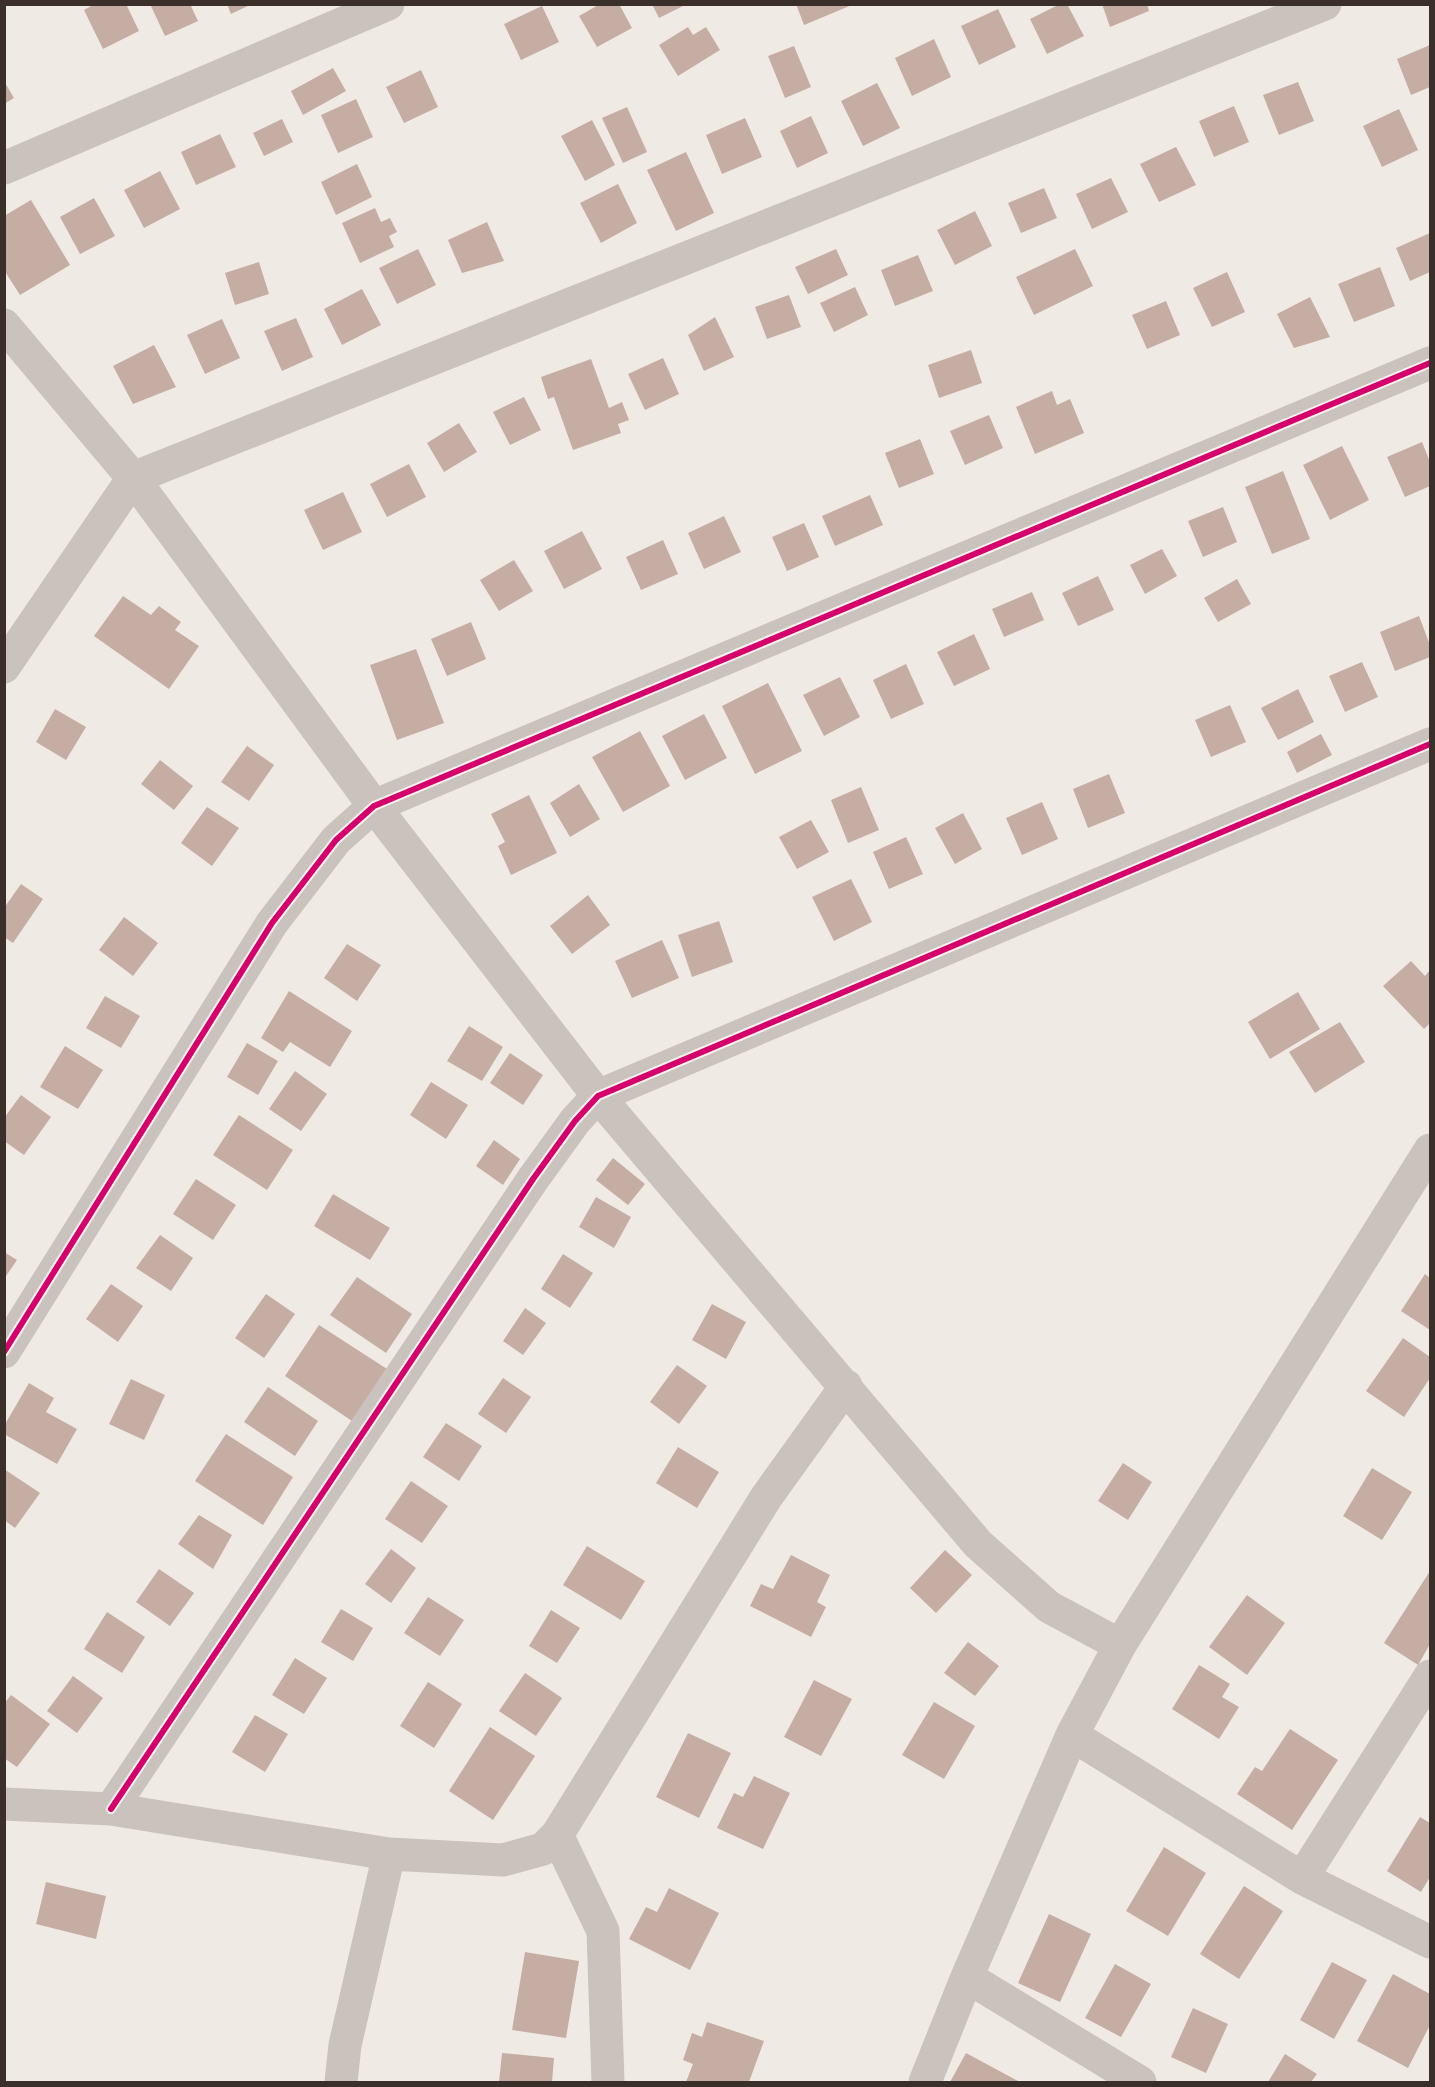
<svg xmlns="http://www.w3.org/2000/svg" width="1435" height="2087" font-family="'Fira Sans Condensed',sans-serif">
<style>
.building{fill:#c5ada4}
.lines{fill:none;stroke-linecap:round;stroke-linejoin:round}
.street{stroke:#cac2bc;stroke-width:33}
.cycleway-casing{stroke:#fcf4ec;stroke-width:10}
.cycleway{stroke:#d6006c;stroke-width:6}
</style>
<rect width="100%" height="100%" fill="#f0eae4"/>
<path class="building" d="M95,4H126L139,31L103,49L84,10Z
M150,4H190L198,21L165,36Z
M227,4H252L231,14Z
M600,4H619L632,28L597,47L579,16Z
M652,4H687L659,18Z
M796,4H852V5L804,25Z
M1060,4H1067L1084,36L1047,54L1030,19Z
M1102,4H1147L1149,11L1110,27Z
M542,6L559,42L521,60L504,24Z
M998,9L1016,47L979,65L961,26Z
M688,27L693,35L706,27L720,50L678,76L659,45Z
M934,39L951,77L912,96L895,58Z
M1430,45V87L1411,95L1397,59Z
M794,46L811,87L785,98L768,56Z
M333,68L346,91L303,115L291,91Z
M421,70L438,107L404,123L386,87Z
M4,81L14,98L4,104Z
M1298,82L1314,121L1279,135L1263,95Z
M877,83L900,128L863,146L841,101Z
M356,99L373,137L338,153L321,115Z
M1234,106L1249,142L1214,157L1199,121Z
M627,107L647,152L623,163L602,118Z
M1399,109L1418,150L1382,167L1363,126Z
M811,116L828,153L797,168L780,131Z
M745,118L762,157L722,174L706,135Z
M282,119L293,142L264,156L253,133Z
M592,120L615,165L585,181L561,136Z
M220,134L236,167L196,185L181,152Z
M1176,147L1196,185L1159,202L1140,164Z
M686,152L714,213L676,231L647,170Z
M357,164L372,197L336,215L321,182Z
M160,171L180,209L144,228L124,190Z
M1111,178L1128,212L1092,229L1076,194Z
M618,184L637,223L601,243L580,203Z
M1044,188L1057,218L1021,233L1008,203Z
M94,198L115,236L80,254L60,217Z
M31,200L70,265L20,295L4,270V216Z
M375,208L381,222L390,218L397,232L389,236L394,247L360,263L342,223Z
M975,211L992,246L955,265L937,230Z
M487,222L504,261L462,273L448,240Z
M1430,233V272L1410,281L1396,248Z
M418,249L436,285L397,304L379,268Z
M836,249L848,275L808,294L795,267Z
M1075,249L1093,286L1034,315L1016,277Z
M918,255L933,291L895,306L881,270Z
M259,262L269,294L235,305L225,273Z
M1380,267L1395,306L1354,322L1338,284Z
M1227,272L1245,312L1212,327L1193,288Z
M855,287L868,315L834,332L820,303Z
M362,289L381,325L342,345L324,309Z
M789,295L801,327L767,339L755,307Z
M1310,297L1330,337L1294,348L1277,314Z
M1166,301L1180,335L1147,349L1132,315Z
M715,317L734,357L704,371L688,335Z
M296,318L313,357L282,371L264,331Z
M222,319L240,358L205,374L187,335Z
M154,345L176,387L133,404L113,366Z
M971,350L982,383L939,398L928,365Z
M663,358L679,394L645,410L628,374Z
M591,359L609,408L622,402L629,420L618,424L621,433L573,450L554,397L548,399L541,377Z
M1052,391L1057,405L1070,399L1084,433L1035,454L1016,407Z
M524,397L541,430L510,445L493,412Z
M989,415L1003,448L965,465L950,431Z
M459,423L477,452L444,472L427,443Z
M920,439L934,474L899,488L885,453Z
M1422,442L1430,462V486L1405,497L1387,457Z
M1342,446L1369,500L1330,520L1303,465Z
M409,464L426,497L387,517L370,484Z
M1283,471L1310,539L1272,554L1245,487Z
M343,492L362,532L323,550L304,510Z
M870,495L883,525L835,546L822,516Z
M1223,507L1237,542L1203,557L1188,521Z
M724,516L741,552L704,569L688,533Z
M804,523L819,557L787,571L772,537Z
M582,531L602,569L564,589L544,551Z
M663,540L678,574L641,590L626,557Z
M1162,549L1177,576L1145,594L1130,565Z
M514,560L533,591L499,611L480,580Z
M1098,576L1114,610L1078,626L1062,593Z
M1237,579L1251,604L1218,622L1204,598Z
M1032,592L1044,620L1004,637L992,609Z
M123,596L151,615L159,606L181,622L175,630L199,646L169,689L94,636Z
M1419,616L1430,645V657L1395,671L1380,632Z
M471,622L486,659L447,676L431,639Z
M974,634L990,669L954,686L937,652Z
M416,649L444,723L397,740L370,665Z
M1362,662L1378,697L1345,712L1329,676Z
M906,664L924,704L891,719L873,680Z
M840,677L860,717L824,736L803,695Z
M768,683L802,751L755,774L722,706Z
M1298,689L1314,722L1278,740L1261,708Z
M1230,705L1246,742L1211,757L1195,720Z
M55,709L86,727L66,760L36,742Z
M704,714L727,758L685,780L662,736Z
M640,731L670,786L623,812L592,757Z
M1321,734L1332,755L1297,773L1287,752Z
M247,746L274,765L249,801L221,782Z
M160,760L193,786L174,810L141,784Z
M1109,774L1125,813L1088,828L1073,789Z
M579,784L600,819L570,837L550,803Z
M861,787L879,830L848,843L831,800Z
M529,795L557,853L511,875L498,846L505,842L491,814Z
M1042,802L1058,839L1022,855L1006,818Z
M207,807L239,828L212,866L181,843Z
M963,813L982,849L955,864L935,828Z
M811,820L829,852L797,869L779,837Z
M906,837L923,874L889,889L873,852Z
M851,879L872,922L834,941L812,897Z
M21,884L43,899L13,943L4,937V908Z
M588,895L610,925L572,954L550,926Z
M124,917L158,943L133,976L99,950Z
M719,921L733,962L692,977L678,935Z
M662,940L679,978L632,998L615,961Z
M347,944L381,965L357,1001L324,978Z
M1411,961L1425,976L1430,970V1023L1424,1029L1383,986Z
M289,991L352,1031L330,1067L290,1042L283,1052L261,1038Z
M1298,992L1320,1029L1270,1059L1248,1022Z
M105,996L140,1016L121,1048L86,1028Z
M1340,1022L1365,1062L1315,1093L1289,1052Z
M469,1026L503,1047L482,1081L447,1061Z
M247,1043L278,1061L258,1095L227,1077Z
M65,1046L103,1070L78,1109L40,1087Z
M510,1053L543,1075L523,1105L490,1083Z
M295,1071L327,1094L301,1131L269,1109Z
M431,1082L468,1105L446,1139L410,1115Z
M21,1095L51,1117L24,1155L4,1141V1118Z
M239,1115L293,1150L267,1190L213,1155Z
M494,1140L520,1159L503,1185L476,1166Z
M613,1158L645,1184L628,1205L596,1180Z
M196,1179L236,1205L213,1240L173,1214Z
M333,1194L390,1228L370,1260L314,1226Z
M596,1197L631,1217L614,1248L579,1227Z
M160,1235L193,1258L171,1291L136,1268Z
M4,1252L17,1260L4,1279Z
M563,1254L593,1273L570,1308L541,1289Z
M1425,1274L1430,1278V1330L1401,1311Z
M357,1277L412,1314L386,1353L330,1315Z
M111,1284L143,1306L118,1342L86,1319Z
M266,1294L295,1314L264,1358L235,1338Z
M712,1304L746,1322L726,1359L692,1340Z
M525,1308L546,1323L523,1355L503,1341Z
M319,1325L387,1369L352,1421L285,1376Z
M1403,1338L1430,1357V1378L1404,1417L1366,1391Z
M677,1365L707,1386L679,1424L650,1402Z
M503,1378L531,1397L506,1433L478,1414Z
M131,1379L165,1395L144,1440L109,1424Z
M29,1383L54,1398L46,1412L77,1429L57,1464L4,1434V1426Z
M268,1387L318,1421L295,1456L244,1422Z
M446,1423L482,1446L459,1481L423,1457Z
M226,1434L293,1477L263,1525L195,1481Z
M678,1447L719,1472L697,1508L656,1483Z
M1123,1463L1152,1482L1128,1520L1098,1501Z
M1372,1468L1412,1492L1382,1540L1343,1516Z
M4,1469L40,1493L15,1528L4,1520Z
M411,1481L448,1506L422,1543L385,1519Z
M199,1515L232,1535L213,1569L178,1544Z
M587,1546L645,1581L621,1620L563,1585Z
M391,1549L416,1568L391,1603L365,1584Z
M945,1550L972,1575L936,1613L910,1588Z
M791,1555L830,1575L817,1602L826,1607L811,1637L750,1606L761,1584L773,1589Z
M159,1569L194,1593L170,1626L136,1602Z
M1430,1571V1644L1418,1665L1384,1643Z
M1247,1595L1285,1623L1247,1675L1209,1647Z
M428,1597L464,1620L440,1656L404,1633Z
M341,1609L373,1628L353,1661L321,1642Z
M551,1610L580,1628L557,1663L529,1646Z
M107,1612L145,1637L122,1673L84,1649Z
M968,1642L999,1666L975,1696L944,1673Z
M295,1658L327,1678L304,1714L272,1695Z
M1199,1665L1230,1684L1222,1697L1239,1707L1219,1739L1172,1709Z
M525,1673L562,1698L536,1736L499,1711Z
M73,1676L103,1698L77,1733L47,1711Z
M814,1680L852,1699L821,1756L784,1737Z
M428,1682L462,1704L434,1748L400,1726Z
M11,1695L50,1724L17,1767L4,1758V1704Z
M934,1702L975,1726L944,1779L902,1755Z
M255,1715L288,1734L265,1772L232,1752Z
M490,1727L535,1756L493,1820L449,1791Z
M1290,1729L1338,1760L1292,1830L1237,1794L1255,1767L1262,1771Z
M688,1733L731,1753L699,1818L656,1797Z
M754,1776L790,1793L763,1849L717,1828L734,1793L743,1797Z
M1420,1817L1430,1823V1877L1421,1892L1387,1871Z
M1164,1847L1206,1873L1168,1936L1126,1911Z
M46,1882L106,1896L96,1939L36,1924Z
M1244,1886L1283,1911L1239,1979L1200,1954Z
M669,1888L719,1913L690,1970L629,1939L646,1907L657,1912Z
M1049,1914L1091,1934L1060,2002L1018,1983Z
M525,1952L579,1961L566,2038L512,2030Z
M1332,1962L1367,1980L1334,2039L1300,2020Z
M1115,1964L1151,1984L1121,2037L1085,2018Z
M1393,1974L1430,1994V2025L1408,2068L1357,2041Z
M1193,2008L1228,2024L1206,2073L1171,2057Z
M707,2022L764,2041L749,2082H686L693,2064L683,2060L692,2033L702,2037Z
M502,2053L554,2058L552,2082H499Z
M966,2053L1020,2082H950Z
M1285,2054L1317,2074L1311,2082H1268Z"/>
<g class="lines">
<path class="street" d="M4,168L388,4
M4,325L133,478L374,806L598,1096L978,1544L1049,1607L1120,1645
M4,667L133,478L1325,4
M4,1352L272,923L336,840L374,806L1430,363
M1072,1735L1302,1878L1430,1942
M4,1804L111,1809L389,1854L503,1860L543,1849L557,1835L767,1496L846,1386
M111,1809L533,1179L575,1121L598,1096L1430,744
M557,1835L603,1931L608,2082
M1302,1878L1430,1676
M967,1977L1140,2082
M341,2082L345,2045L389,1854
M925,2082L967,1977L1072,1735L1120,1645L1430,1150"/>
<g class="cycleway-casing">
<path id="cycleway" d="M4,1352L272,923L336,840L374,806L1430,363
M111,1809L533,1179L575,1121L598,1096L1430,744"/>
</g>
<use href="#cycleway" class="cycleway"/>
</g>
<rect width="1435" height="2087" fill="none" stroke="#3b2f29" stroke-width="12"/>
</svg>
